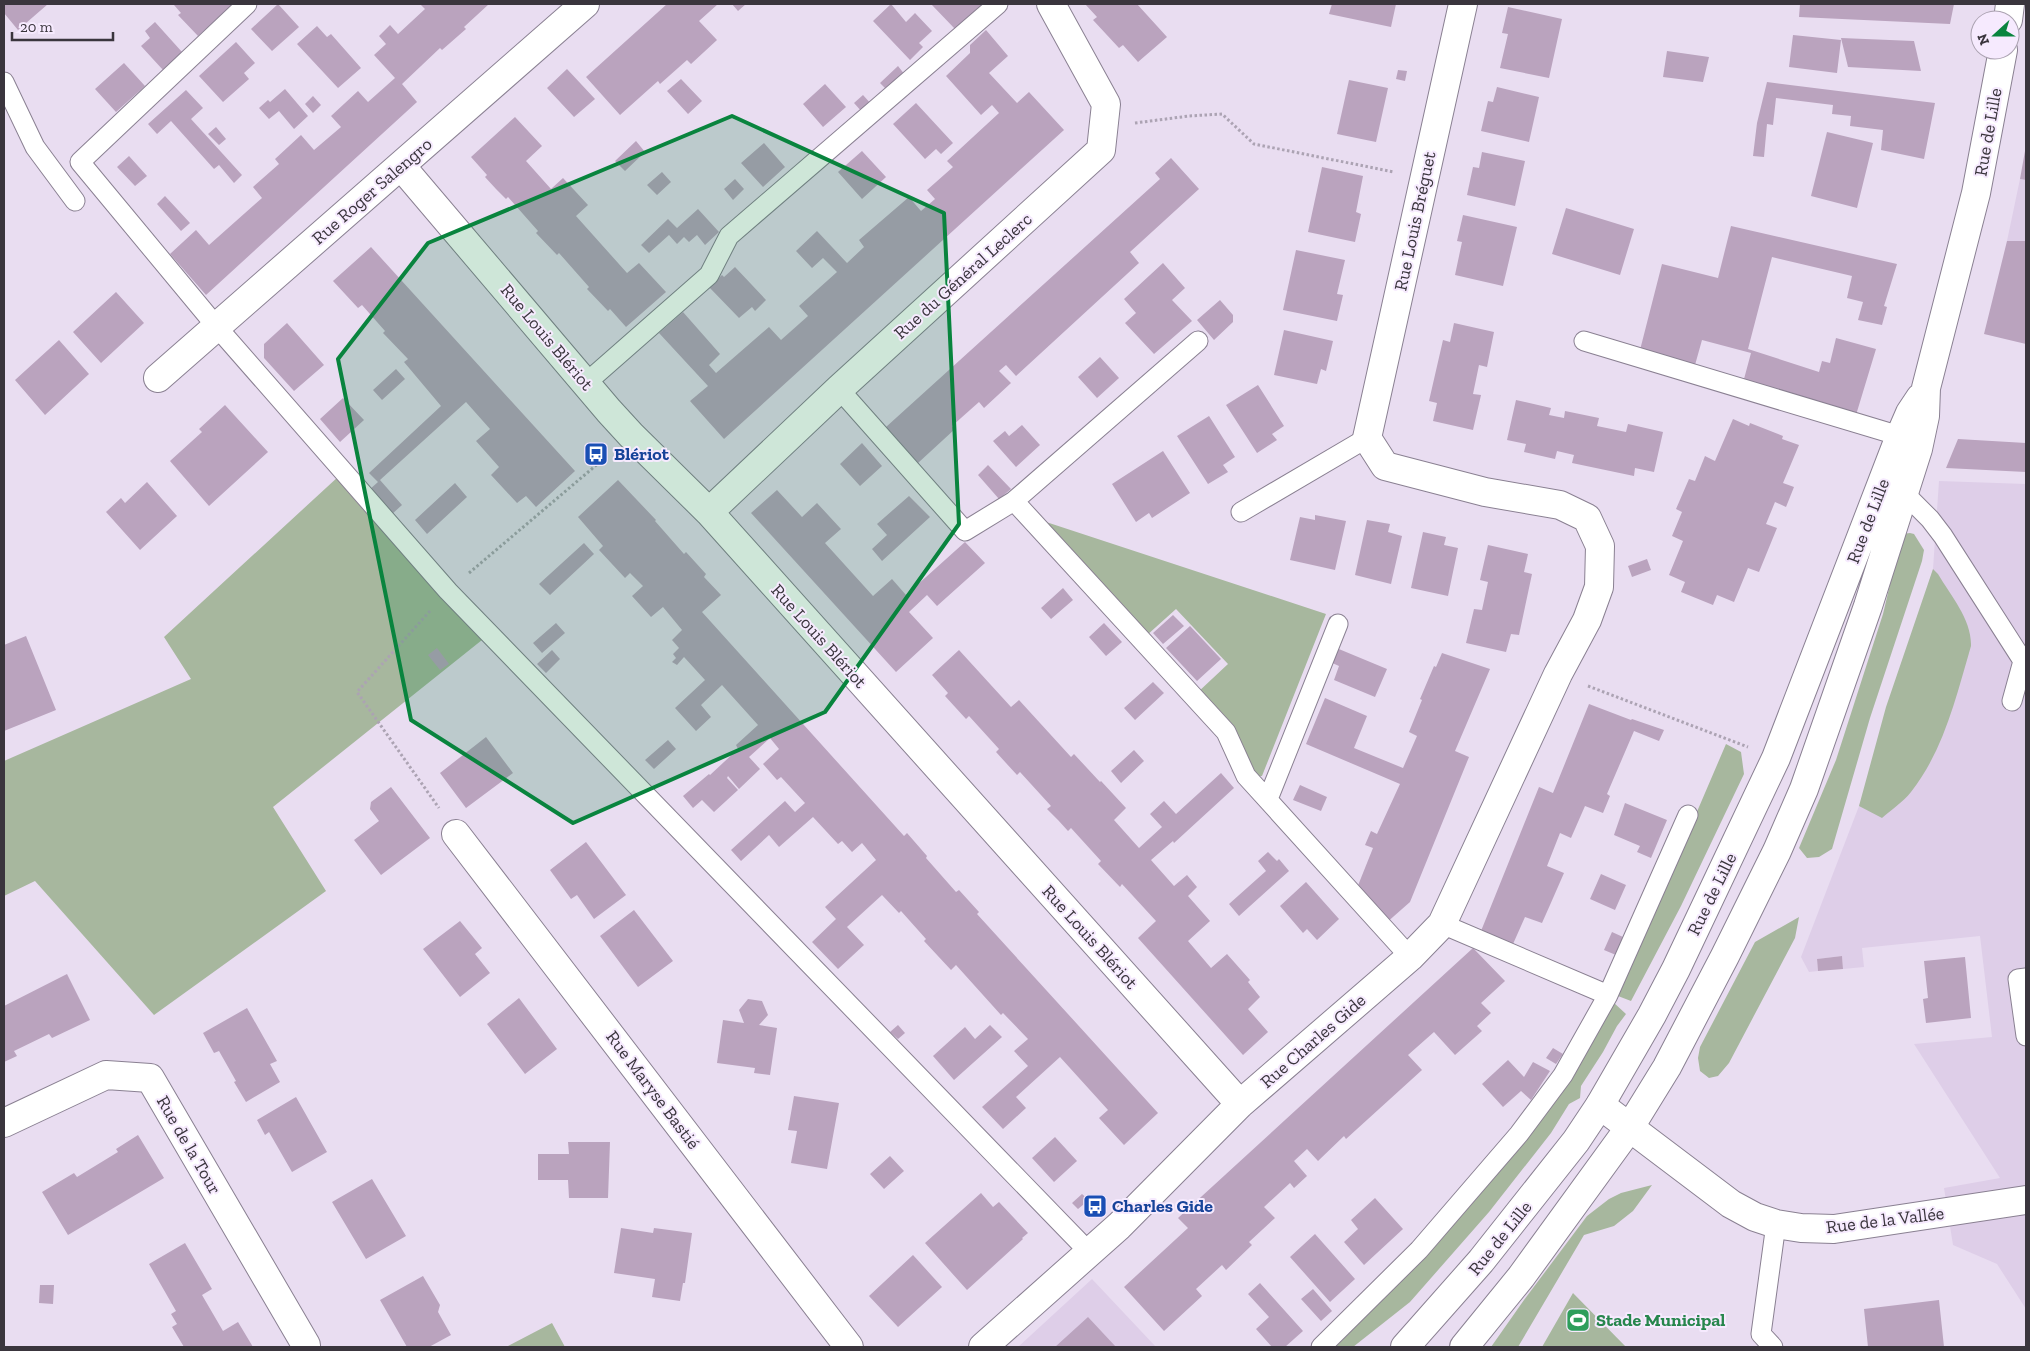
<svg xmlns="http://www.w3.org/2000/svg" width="2030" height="1351" font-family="'Zilla Slab',serif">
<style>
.built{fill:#decee8}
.green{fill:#a7b79e}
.building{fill:#baa3be}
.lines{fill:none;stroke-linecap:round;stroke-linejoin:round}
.lane-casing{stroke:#8a8092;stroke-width:21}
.street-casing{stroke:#8a8092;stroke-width:30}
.secondary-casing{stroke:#8a8092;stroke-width:30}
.path{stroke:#aca3b3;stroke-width:3;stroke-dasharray:2.5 2.5;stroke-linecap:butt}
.lane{stroke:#fff;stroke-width:19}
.street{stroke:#fff;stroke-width:28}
.secondary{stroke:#fff;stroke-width:28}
.marked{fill:#09843e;fill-opacity:0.2;stroke:#09843e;stroke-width:4;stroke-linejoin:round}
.labels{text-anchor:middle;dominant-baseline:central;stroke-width:4;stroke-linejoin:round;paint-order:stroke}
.street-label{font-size:18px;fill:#3a353d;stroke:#f6eafe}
.transit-label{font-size:18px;font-weight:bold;fill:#164399;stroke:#f6eafe;text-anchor:start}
.leisure-label{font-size:18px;font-weight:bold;fill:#27864d;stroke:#f6eafe;text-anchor:start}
</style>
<rect width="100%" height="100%" fill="#e9ddf1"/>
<path class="built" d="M2020,179L2026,180V241H2007Z
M1939,481L2026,484V1309L1997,1264L1953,1245L1944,1188L2000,1178L1914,1044L1992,1037L1980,936L1862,948L1864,967L1843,969L1842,956L1817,959L1818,971L1809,972L1801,957L1859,806L1933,569Z
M1092,1279L1156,1347H1018Z"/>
<path class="green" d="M339,476L482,640L273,807L326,891L154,1015L35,881L4,896V761L191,679L164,637Z
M1037,519L1326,614L1262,776H1253L1197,693L1228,664L1176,609L1146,636Z
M1910,533L1914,534L1924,550L1922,561L1870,718L1832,849L1819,857L1807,858L1799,848L1836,760L1883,614L1902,534Z
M1933,569L1938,574C1951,596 1972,620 1971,646C1956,697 1944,750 1911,792C1903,802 1891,810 1882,818L1859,806L1886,707Z
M1726,744L1741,752L1744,774L1681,906L1631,1001L1618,996Z
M1799,917L1795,938L1729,1063L1718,1076L1709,1078L1700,1071L1698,1058L1700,1047L1755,942Z
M1613,1002L1626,1014L1617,1026L1603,1052L1581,1086L1580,1098L1569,1104L1551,1133L1489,1212L1410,1302L1353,1347H1330L1411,1265Z
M1652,1185L1633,1211L1614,1226L1584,1235L1518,1347H1491L1524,1300L1587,1216L1609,1199L1621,1193Z
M1573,1293L1626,1347H1542Z
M552,1323L565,1347H506Z"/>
<path class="building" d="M4,4H48L18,30L4,13Z
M175,4H233L198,36L178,15L181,13L174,5Z
M278,4L299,27L272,51L251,29Z
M420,4H489L464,27L466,29L442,50L440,48L402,84L417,102L206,295L170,254L196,230L209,245L262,198L253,187L279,164L275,159L301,135L314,150L341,127L331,116L358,91L368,102L395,78L374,55L386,44L379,36L390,25L398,34L425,9Z
M667,4H718L699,21L717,40L691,64L687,60L660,84L658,81L620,115L586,77Z
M732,4H746L738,11Z
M891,4L906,22L915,13L932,31L919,43L923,47L910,60L873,21Z
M931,4H983L955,29Z
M1085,4H1137L1167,37L1138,62L1123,45L1119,48L1093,20L1097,17Z
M1332,4H1396L1391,27L1329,14Z
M1800,4H1954L1950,24L1799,17Z
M1508,7L1562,19L1549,78L1500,68L1508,34L1502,33Z
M155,22L182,52L163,70L141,46L150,38L145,31Z
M317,26L327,37L331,34L361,68L338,88L297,44Z
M986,30L1008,56L989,73L1017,103L1029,92L1064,130L724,439L690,401L708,386L659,333L683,312L720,354L709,365L716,373L769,327L781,340L808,316L799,306L837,272L823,258L812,268L796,251L817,231L847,263L864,247L859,240L909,197L921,211L935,199L927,190L953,167L947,161L999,113L992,105L981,115L946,76L970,53V45Z
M1793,35L1841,40L1837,73L1789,67Z
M1841,38L1914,41L1921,71L1848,67Z
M236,42L255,63L244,73L249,79L223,102L199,76Z
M1667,51L1709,57L1703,82L1663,77Z
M124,63L145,86L116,112L95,89Z
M898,66L905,75L887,90L880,83Z
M567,69L595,99L574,117L547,88Z
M1398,70L1407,71L1405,81L1396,79Z
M681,79L702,101L688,114L667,91Z
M1349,80L1388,88L1376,142L1337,134Z
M1767,82L1935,103L1924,159L1881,150L1883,130L1850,126L1851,116L1832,114L1833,105L1776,98L1773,125L1767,124L1764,157L1753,156L1757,123Z
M825,84L846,107L823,127L803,104Z
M1497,87L1539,97L1529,142L1481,131L1488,101L1493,102Z
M285,89L308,116L294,129L279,111L269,119L259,108L268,100L270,102Z
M186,90L203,108L191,119L242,175L234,183L219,165L214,169L171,121L157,134L148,124Z
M863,95L872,105L863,113L854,103Z
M313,96L321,105L313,113L305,104Z
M916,103L953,143L941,154L936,149L925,159L893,124Z
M515,117L542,146L526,161L551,189L563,178L588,205L576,216L627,273L639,263L666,292L626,327L610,309L608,311L587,289L589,287L559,253L557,255L536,233L538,231L508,197L506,199L496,189L485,177L487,175L471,157Z
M216,127L226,139L219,145L208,134Z
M1827,132L1873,143L1857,208L1811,196Z
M636,141L645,152L625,171L615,161Z
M764,143L785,167L763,187L741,163Z
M862,151L886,177L862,199L838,172Z
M2025,151H2026V180L2020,179Z
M1482,152L1525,161L1515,206L1467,195L1473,167L1479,168Z
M129,156L147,176L135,186L117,167Z
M1171,158L1199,189L1130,252L1139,263L1016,376L1006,365L999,371L1011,383L984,408L979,402L952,426L955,429L918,463L886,427L1160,179L1155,173Z
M1322,167L1363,176L1356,212L1361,214L1355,242L1308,232Z
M662,172L671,182L657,195L647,185Z
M735,179L744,189L733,200L724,189Z
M165,196L190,223L181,231L157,204Z
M1566,208L1634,229L1620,275L1552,254Z
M698,209L719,232L705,245L697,235L689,242L684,237L677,244L669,235L649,253L641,245L668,219L677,228Z
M1463,215L1517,227L1503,286L1455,275L1462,242L1457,241Z
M1731,226L1897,264L1884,306L1887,307L1882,325L1858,320L1863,302L1847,298L1852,276L1772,257L1748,349L1819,372L1822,361L1830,363L1836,338L1876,349L1856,415L1744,379L1751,353L1702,340L1695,365L1640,350L1662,264L1718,278Z
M2007,241H2026V344L1984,334Z
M371,247L575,471L536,507L526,496L517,503L491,475L499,467L476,441L490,429L466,402L380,480L402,505L391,515L369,490L378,482L369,473L441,406L404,362L408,359L383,333L385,331L362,305L358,308L333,281Z
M1296,250L1345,260L1337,294L1343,295L1337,321L1283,310Z
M1163,263L1185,288L1172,300L1192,321L1154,354L1125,323L1136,313L1124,299Z
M735,267L766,300L755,311L752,307L739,318L709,287L722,275L724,277Z
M116,292L144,323L101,363L73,332Z
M1220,300L1233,315V322L1214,340L1197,320Z
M287,323L324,365L294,391L264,358V344Z
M1454,323L1494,332L1487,367L1479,365L1473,394L1481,395L1473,430L1433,421L1437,403L1429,401L1443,340L1450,342Z
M1284,330L1333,341L1326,371L1321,369L1317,384L1274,375Z
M59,340L89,374L45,415L15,380Z
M1100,357L1119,378L1097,398L1078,377Z
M396,369L405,379L382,400L373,390Z
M1258,385L1284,426L1272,434L1277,440L1257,453L1226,405Z
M343,398L364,420L340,442L320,419Z
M1516,400L1551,408L1549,415L1564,418L1565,411L1599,418L1597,426L1626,432L1628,424L1663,432L1654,472L1635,468L1634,476L1572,463L1574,455L1557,451L1555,459L1524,452L1526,444L1507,440Z
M225,405L268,452L209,506L170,461L202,432L199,429Z
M1209,416L1235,457L1223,465L1228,472L1208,484L1177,436Z
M1733,419L1749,426L1750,423L1783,436L1782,439L1799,445L1783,483L1794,487L1786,507L1775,502L1766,524L1777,528L1759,572L1748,568L1734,602L1717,595L1713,605L1681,592L1685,582L1669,575L1683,541L1672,536L1682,512L1676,509L1689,479L1695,481L1705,456L1715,461Z
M1022,425L1040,445L1016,467L993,441L1005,431L1009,436Z
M1958,439L2026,443V472L1946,468Z
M862,443L882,466L860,486L840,464Z
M1163,451L1190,493L1152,518L1149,513L1136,522L1112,484Z
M988,465L1011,489L999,499L978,475Z
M618,480L656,520L655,521L684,554L686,552L706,574L704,577L721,595L702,612L904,836L907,833L927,856L926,858L956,892L959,890L979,912L977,914L1158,1113L1124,1145L1099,1118L1108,1110L1060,1057L1016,1097L1026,1108L1003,1129L982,1107L1028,1066L1014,1051L1028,1039L1003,1013L1001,1015L956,965L951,970L924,941L926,939L901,911L899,913L882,895L847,927L864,945L838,969L812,942L836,919L825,907L876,860L862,843L852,852L842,841L838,844L813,817L779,847L769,835L741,861L731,850L785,801L795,812L805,803L781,777L777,780L763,764L779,749L770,738L749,757L760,769L739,789L728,776L727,778L738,790L714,812L702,800L693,808L683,796L709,774L710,775L738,749L736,745L758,725L722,685L701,705L711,717L696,731L675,708L705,680L684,657L677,665L672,662L676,658L673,654L679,648L672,640L682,630L663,607L651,617L632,596L643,586L630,573L625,578L599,550L603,546L578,517Z
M147,482L177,516L140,550L106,512L121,498L125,503Z
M455,483L467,497L427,534L415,520Z
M777,490L802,517L817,503L841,529L825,543L873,596L892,579L906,595L965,542L985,563L937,606L927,595L909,612L933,638L896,672L751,513Z
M909,496L930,517L882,561L872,549L887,535L877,524Z
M1315,515L1346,521L1335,570L1290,560L1300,517L1315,520Z
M1367,520L1390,524L1388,532L1402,536L1391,584L1355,575Z
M1423,532L1446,537L1444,545L1458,548L1448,596L1411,588Z
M584,543L594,554L550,595L539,584Z
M1488,545L1528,554L1524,572L1532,574L1519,635L1511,634L1506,652L1466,643L1474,609L1482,610L1488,582L1480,580Z
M1647,559L1651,570L1632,577L1628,566Z
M1063,588L1073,600L1051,619L1041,608Z
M1173,615L1184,626L1163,644L1153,633Z
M556,623L565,633L542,653L533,643Z
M1104,623L1122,642L1106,656L1089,637Z
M1190,626L1221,659L1197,681L1166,648Z
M26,636L56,710L4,731V645Z
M1334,647L1387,669L1375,697L1334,680L1339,666L1328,661Z
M437,648L449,664L440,670L428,655Z
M552,650L560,659L546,673L537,664Z
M959,650L1011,707L1019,700L1071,757L1074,754L1100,782L1101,781L1126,808L1114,820L1139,848L1162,827L1150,814L1164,801L1176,814L1221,773L1234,788L1174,843L1173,841L1151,860L1174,886L1187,875L1197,887L1188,896L1210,921L1188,941L1211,968L1227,954L1250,980L1248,982L1260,997L1248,1009L1268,1032L1243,1055L1138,938L1156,921L1122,884L1120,887L1098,864L1101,861L1071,828L1068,831L1058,820L1047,809L1051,806L1020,772L1017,775L1006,763L996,752L999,749L969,716L966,719L945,696L948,693L932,675Z
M1442,653L1490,669L1455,751L1469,757L1410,902L1385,924L1355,893L1373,848L1365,845L1371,831L1377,834L1400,784L1306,744L1325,698L1367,716L1354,748L1403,768L1417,736L1409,732L1422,700L1420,699L1434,666L1436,667Z
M1153,682L1164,693L1135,720L1124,708Z
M1589,704L1631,720L1632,719L1664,730L1659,741L1634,731L1607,794L1610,796L1603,813L1585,806L1571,838L1560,833L1547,866L1564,873L1550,905L1542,923L1525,917L1513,944L1481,931L1539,787L1553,793Z
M486,737L513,773L466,808L440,773Z
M668,740L676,749L654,769L645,760Z
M1134,750L1144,761L1121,783L1111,771Z
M1300,785L1327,797L1321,811L1293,800Z
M391,787L430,838L381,875L354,840L379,821L370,809L371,802Z
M1625,803L1667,820L1651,858L1637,852L1640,846L1614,835Z
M586,842L626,895L594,919L577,895L571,899L550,870Z
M1268,852L1277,861L1279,859L1289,871L1239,916L1229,904L1266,871L1258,861Z
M1601,874L1626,885L1615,910L1590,899Z
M1306,882L1339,919L1317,940L1307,929L1303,933L1280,906Z
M634,910L673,961L638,987L600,936Z
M460,921L482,948L475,954L490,973L460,997L423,949Z
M1612,932L1623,937L1616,955L1604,950Z
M1473,948L1505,981L1481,1003L1491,1013L1477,1026L1482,1031L1455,1055L1434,1032L1408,1055L1422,1070L1346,1139L1344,1136L1318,1161L1307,1149L1294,1161L1307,1176L1294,1188L1290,1183L1264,1207L1275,1218L1249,1242L1252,1245L1226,1270L1222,1265L1196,1289L1202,1296L1164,1331L1124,1287L1188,1228L1178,1218Z
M1842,956L1843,969L1818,971L1817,959Z
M1965,957L1971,1018L1926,1023L1923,999L1928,998L1924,961Z
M67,974L90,1020L52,1038L49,1034L14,1051L17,1056L4,1062V1006Z
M519,998L557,1049L525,1074L487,1024Z
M748,999L762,1001L768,1015L759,1025L777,1028L770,1075L754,1073L755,1068L717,1063L723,1020L744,1023L739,1010Z
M247,1008L277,1061L270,1064L280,1082L246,1102L234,1082L236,1081L219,1051L214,1053L203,1033Z
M898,1025L905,1033L898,1039L890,1032Z
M990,1025L1002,1037L954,1080L933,1056L965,1027L975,1039Z
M1553,1048L1563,1054L1556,1064L1546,1058Z
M1508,1060L1524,1077L1533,1062L1550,1071L1531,1100L1521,1091L1503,1107L1482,1084Z
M794,1096L839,1103L827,1169L791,1163L797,1131L788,1130Z
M296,1097L327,1152L292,1172L269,1132L265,1135L257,1120Z
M138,1135L164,1178L68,1235L42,1192L74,1173L77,1177L118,1152L116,1149Z
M1055,1137L1077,1161L1054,1182L1032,1158Z
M568,1142H610L608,1198H569L568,1180H538V1154H569Z
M890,1156L904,1171L884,1189L870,1174Z
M372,1179L406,1236L366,1259L332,1202Z
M981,1193L993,1207L999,1202L1028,1233L1022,1238L1023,1239L967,1290L925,1243Z
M1082,1194L1089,1200L1078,1209L1072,1203Z
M1375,1198L1403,1229L1364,1265L1344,1242L1358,1229L1351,1220Z
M621,1228L653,1233L654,1228L692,1233L685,1283H683L680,1301L652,1297L655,1279L614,1273Z
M1315,1234L1355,1279L1330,1302L1290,1257Z
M185,1243L212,1289L202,1295L223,1331L238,1322L253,1347H184L172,1327L177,1324L171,1314L176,1311L149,1264Z
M913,1255L942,1287L898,1327L869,1296Z
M423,1276L440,1305L438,1312L451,1335L429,1347H407L380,1300Z
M1260,1283L1303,1331L1285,1347H1272L1256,1329L1269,1317L1248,1294Z
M40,1285H54L53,1304L39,1303Z
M1313,1289L1332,1311L1321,1321L1301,1299Z
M1939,1300L1944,1347H1868L1864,1309Z
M1088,1317L1116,1347H1055Z"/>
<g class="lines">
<g class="lane-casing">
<path id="lane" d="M247,4L80,162L216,326L448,591L1089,1252
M4,82L35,147L75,201
M1584,341L1900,436
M586,383L709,275L729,236L998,4
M839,389L965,531L1014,501L1226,732L1246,776L1410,957
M1904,493L1930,519L1943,536L2023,661L2012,701
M1014,501L1198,341
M1241,512L1367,438
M1268,799L1338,624
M1442,924L1608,995L1688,815
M2026,978L2018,979L2026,1036
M1321,1347L1419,1250L1519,1134L1563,1075L1608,995
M1773,1347L1761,1334L1776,1224"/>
</g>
<g class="street-casing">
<path id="street" d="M401,166L609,411L631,435L709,512L1240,1104
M158,378L585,4
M709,512L839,389L1101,150L1106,104L1051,4
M456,834L849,1347
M1600,1105L1731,1204L1755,1217L1776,1224L1801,1228L1834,1229L2026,1200
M4,1123L106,1075L150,1078L306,1345V1347
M983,1347L1119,1226L1240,1104L1410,957L1442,924L1558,674L1587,620L1599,587L1600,546L1587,518L1560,505L1485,492L1385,466L1367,438L1463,4"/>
</g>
<g class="secondary-casing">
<path id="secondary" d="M2008,20L2010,4
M1405,1347L1481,1261L1576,1141L1600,1105L1652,1015L1676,969L1776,758L1900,436L1910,413L1920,398
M1464,1347L1521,1277L1630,1127L1667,1067L1725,956L1777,851L1804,789L1868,606L1918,449L1925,416L1926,388L1976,193L2003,50"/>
</g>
<path class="path" d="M1135,123L1189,116L1222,114L1254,144L1394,172
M469,573L607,456
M430,611L357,692L439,808
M1588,686L1748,747"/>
<use href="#lane" class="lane"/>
<use href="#street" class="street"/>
<use href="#secondary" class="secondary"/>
</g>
<path class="marked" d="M732,116L944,213L959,524L825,712L573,823L411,720L338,359L428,243Z"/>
<defs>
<g id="bus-square" transform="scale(1.25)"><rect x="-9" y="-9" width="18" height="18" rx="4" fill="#1a4fb4" stroke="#f6eafe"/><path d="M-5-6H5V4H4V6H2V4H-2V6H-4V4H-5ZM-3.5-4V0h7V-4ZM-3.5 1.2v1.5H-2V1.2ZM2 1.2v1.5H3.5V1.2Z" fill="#fff"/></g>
<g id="stadium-square" transform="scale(1.25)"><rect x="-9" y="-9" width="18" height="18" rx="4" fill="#2e9e5b" stroke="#f6eafe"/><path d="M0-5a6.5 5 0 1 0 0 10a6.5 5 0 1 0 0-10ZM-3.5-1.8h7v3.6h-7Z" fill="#fff"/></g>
</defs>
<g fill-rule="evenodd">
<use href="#bus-square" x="596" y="454"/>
<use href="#bus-square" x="1095" y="1206"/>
<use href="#stadium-square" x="1578" y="1320"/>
</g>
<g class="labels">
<g class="street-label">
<text transform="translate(1988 132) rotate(-80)">Rue de Lille</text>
<text transform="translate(372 191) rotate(-41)">Rue Roger Salengro</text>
<text transform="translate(1415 221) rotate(-78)">Rue Louis Bréguet</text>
<text transform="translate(963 276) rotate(-42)">Rue du Général Leclerc</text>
<text transform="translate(547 337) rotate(50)">Rue Louis Blériot</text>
<text transform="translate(1868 521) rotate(-69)">Rue de Lille</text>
<text transform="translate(819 636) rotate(48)">Rue Louis Blériot</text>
<text transform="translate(1712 894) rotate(-64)">Rue de Lille</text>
<text transform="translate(1090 937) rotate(48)">Rue Louis Blériot</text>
<text transform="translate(1313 1041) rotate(-41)">Rue Charles Gide</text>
<text transform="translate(653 1090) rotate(53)">Rue Maryse Bastié</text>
<text transform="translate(189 1145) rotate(60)">Rue de la Tour</text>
<text transform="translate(1885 1220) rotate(-7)">Rue de la Vallée</text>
<text transform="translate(1500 1238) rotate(-51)">Rue de Lille</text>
</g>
<g class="transit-label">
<text x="614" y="454">Blériot</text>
<text x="1112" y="1206">Charles Gide</text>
</g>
<g class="leisure-label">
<text x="1596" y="1320">Stade Municipal</text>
</g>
</g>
<rect width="2030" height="1351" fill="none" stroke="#3a353d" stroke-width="10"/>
<g transform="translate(1995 35) rotate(249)"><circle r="24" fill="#f6eafe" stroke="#aba2b1"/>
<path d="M0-4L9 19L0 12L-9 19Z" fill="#09843e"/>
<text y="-8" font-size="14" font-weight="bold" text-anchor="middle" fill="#3a353d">N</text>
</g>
<path d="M12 32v8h101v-8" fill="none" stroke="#3a353d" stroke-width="2.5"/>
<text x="20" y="32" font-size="15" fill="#3a353d" stroke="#f6eafe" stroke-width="4" paint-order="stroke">20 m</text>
</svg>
